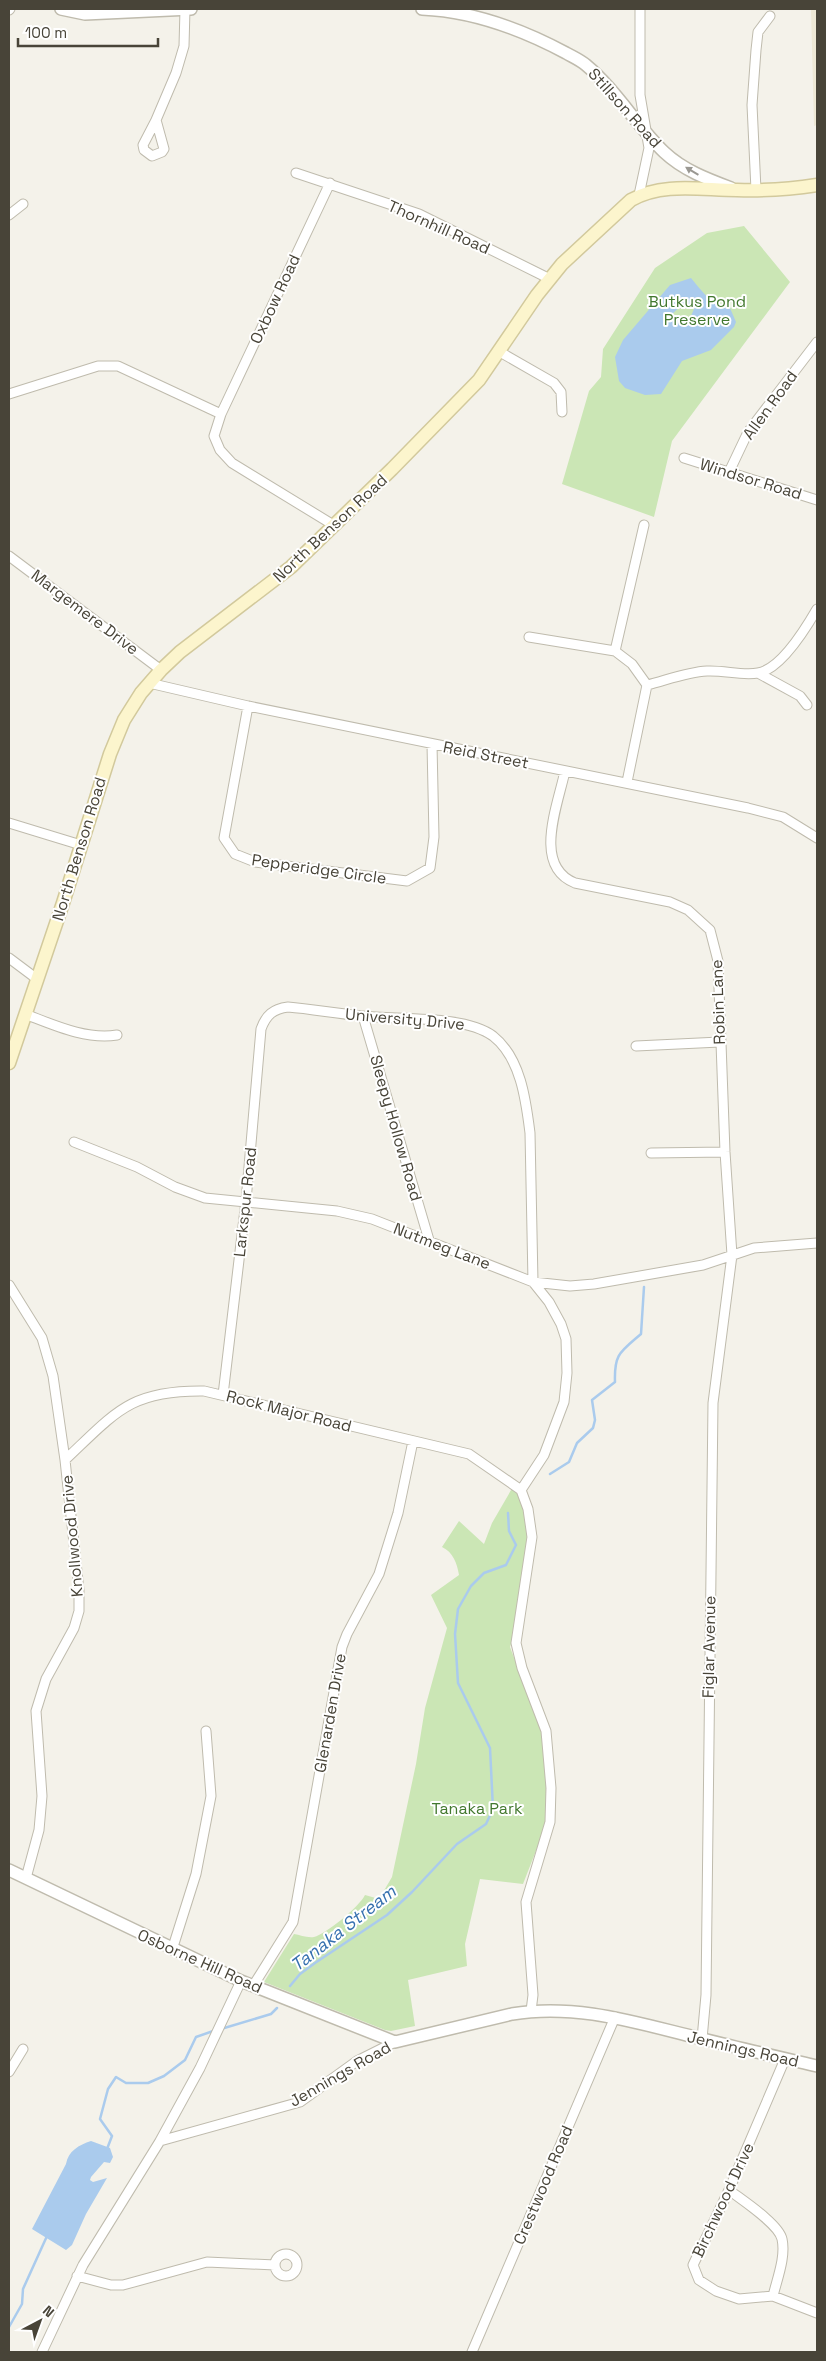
<svg xmlns="http://www.w3.org/2000/svg" width="826" height="2361" font-family="'Space Grotesk',sans-serif">
<style>
.education{fill:#ede8d5}
.green{fill:#cbe6b5}
.water{fill:#aacbed;fill-rule:evenodd}
.lines{fill:none;stroke-linecap:round;stroke-linejoin:round}
.stream{stroke:#aacbed;stroke-width:2.5}
.minor-casing{stroke:#bfbbad;stroke-width:11}
.tertiary-casing{stroke:#bfbbad;stroke-width:14}
.secondary-casing{stroke:#d2c99c;stroke-width:15}
.minor{stroke:#fff;stroke-width:9}
.tertiary{stroke:#fff;stroke-width:11}
.secondary{stroke:#fcf5cd;stroke-width:12}
.oneway{fill:#9a9892}
.labels{text-anchor:middle;dominant-baseline:central;stroke-width:4;stroke-linejoin:round;paint-order:stroke}
.street-label{font-size:16px;fill:#484438;stroke:#fff}
.park-label{font-size:16px;fill:#42782e;stroke:#fff}
.water-label{font-size:18px;font-style:italic;fill:#3670af;stroke:#fff}
</style>
<rect width="100%" height="100%" fill="#f4f2ea"/>
<path class="education" d="M811,9H817V125L814,126Z"/>
<path class="green" d="M744,226L790,282L672,441L654,517L562,484L589,391L601,377L603,349L655,268L707,233Z
M514,1485L522,1494L528,1535L515,1631L510,1647L543,1735L547,1787L546,1825L523,1884L480,1879L465,1944L467,1966L408,1980L415,2026L391,2031L385,2030L264,1982L294,1934C300,1935 307,1938 314,1937C326,1934 359,1907 365,1895L379,1899L392,1877L416,1764L425,1708L447,1628L431,1595L459,1575C457,1563 453,1552 442,1547L459,1521L484,1544L492,1523Z"/>
<path class="water" d="M691,278C702,291 712,306 730,308L736,322L734,327L711,350L682,361L661,394L645,395L625,388L619,381L615,357L623,340L670,285ZM682,305L695,307L690,318L674,319L672,314Z
M91,2141L110,2148L113,2157L110,2163L104,2162L91,2177L90,2180L93,2182L107,2178L86,2214L72,2245L66,2250L32,2229L66,2164C68,2151 79,2145 91,2141Z"/>
<g class="lines">
<path class="stream" d="M550,1474L569,1462L577,1443L593,1428L595,1420L592,1400L615,1382C614,1354 620,1352 641,1334L644,1287
M290,1986L300,1974L315,1963L387,1915L412,1892L457,1844L486,1824L493,1809L490,1748L458,1683L455,1634L458,1609L471,1586L484,1573L506,1565L516,1545L509,1531L508,1513
M221,2029L271,2014L277,2008
M107,2149L112,2136L100,2119L108,2089L116,2077L126,2083H148L164,2076L185,2060L196,2037L216,2030
M9,2327L22,2304L23,2289L47,2236"/>
<g class="minor-casing">
<path id="minor" d="M9,10L10,9
M156,120L143,145L144,150L152,156L162,152L164,149L156,120L176,73L184,46L185,9
M296,173L419,214L550,279
M756,190L752,105L756,50L758,32L770,16
M639,195L649,148L640,95V9
M9,215L23,204
M500,352L554,383L561,392L562,412
M9,394L98,366H118L221,414L214,436L220,450L232,463L335,526
M221,414L330,183
M684,458L817,500
M729,472L748,432L817,342
M644,525L615,651L632,664L647,685
M9,556L161,670
M529,637L615,651
M758,673L800,696L807,705
M149,683L248,706L748,808L783,817L817,838
M647,685C667,680 687,672 707,671C724,670 742,676 758,673C781,669 806,628 817,609
M248,706L224,838L235,854L255,862L407,881L430,868L434,837L432,744
M565,771C558,805 532,866 575,883L670,902L688,910L710,930L718,961L725,1152L732,1255L713,1403L706,1995L702,2039
M627,782L647,685
M9,823L81,845
M9,958L37,979
M25,1014C54,1025 86,1040 117,1035
M363,1016L429,1240
M636,1046L720,1042
M74,1142L137,1167L175,1187L205,1198L337,1211L372,1219L533,1282L570,1286L594,1284L703,1265L754,1248L817,1243
M651,1153L725,1152
M9,1285L42,1338L53,1376L65,1460L79,1590V1611L74,1628L46,1679L36,1711L42,1796L39,1830L26,1878
M223,1395L246,1201L261,1029C266,1015 273,1009 288,1007C313,1009 338,1014 363,1016C399,1020 465,1015 493,1036C521,1058 526,1101 530,1133L533,1282L549,1302L561,1324L566,1339L567,1373L564,1402L544,1455L521,1490L528,1509L532,1537L516,1643L522,1668L546,1731L551,1788L550,1822L526,1902L533,1995L531,2011
M65,1460C116,1412 130,1390 204,1391L469,1454L521,1490
M172,1950L196,1874L211,1796L206,1731
M253,1986L293,1922L342,1647L347,1634L379,1574L398,1513L413,1441
M785,2059L729,2190L693,2265L699,2280L716,2291L739,2299L773,2296L817,2313
M9,2072L23,2049
M160,2141L200,2068L241,1981
M729,2190C742,2200 779,2224 782,2239C786,2257 777,2279 773,2296
M275 2265a11 11 0 1 1 22 0a11 11 0 1 1-22 0Z
M77,2276L111,2285H123L207,2262L275,2265
M42,2352L83,2265L160,2141L300,2102L357,2061L395,2042
M472,2352L615,2017"/>
</g>
<g class="tertiary-casing">
<path id="tertiary" d="M61,9L85,14L191,9
M422,9C472,11 523,30 566,53C573,57 580,60 586,65C616,90 636,125 664,152C683,170 707,179 731,188
M9,1870L241,1981L395,2042L512,2014C576,2003 637,2023 699,2038C738,2048 778,2057 817,2066"/>
</g>
<g class="secondary-casing">
<path id="secondary" d="M9,1063L63,903L110,754L124,720L141,693L161,670L180,652L291,567L392,469L479,380L537,295L562,264L631,200C663,182 701,190 737,190C763,191 791,189 817,185"/>
</g>
<use href="#minor" class="minor"/>
<use href="#tertiary" class="tertiary"/>
<use href="#secondary" class="secondary"/>
</g>
<defs><path id="oneway-solid" d="M-6-.8H1V-3.2L6.5 0L1 3.2V.8H-6Z" transform="scale(1.25)"/></defs>
<use class="oneway" href="#oneway-solid" transform="translate(692 171) rotate(-149)"/>
<g class="labels">
<g class="street-label">
<text transform="translate(625 108) rotate(48)">Stillson Road</text>
<text transform="translate(439 227) rotate(24)">Thornhill Road</text>
<text transform="translate(275 299) rotate(-65)">Oxbow Road</text>
<text transform="translate(770 405) rotate(-54)">Allen Road</text>
<text transform="translate(751 479) rotate(17)">Windsor Road</text>
<text transform="translate(330 528) rotate(-43)">North Benson Road</text>
<text transform="translate(85 612) rotate(37)">Margemere Drive</text>
<text transform="translate(486 755) rotate(11)">Reid Street</text>
<text transform="translate(79 849) rotate(-73)">North Benson Road</text>
<text transform="translate(319 869) rotate(8)">Pepperidge Circle</text>
<text transform="translate(718 1002) rotate(-92)">Robin Lane</text>
<text transform="translate(405 1019) rotate(5)">University Drive</text>
<text transform="translate(396 1128) rotate(74)">Sleepy Hollow Road</text>
<text transform="translate(245 1202) rotate(-84)">Larkspur Road</text>
<text transform="translate(442 1246) rotate(21)">Nutmeg Lane</text>
<text transform="translate(289 1411) rotate(14)">Rock Major Road</text>
<text transform="translate(72 1536) rotate(-95)">Knollwood Drive</text>
<text transform="translate(709 1647) rotate(-89)">Figlar Avenue</text>
<text transform="translate(330 1713) rotate(-80)">Glenarden Drive</text>
<text transform="translate(200 1961) rotate(24)">Osborne Hill Road</text>
<text transform="translate(743 2049) rotate(13)">Jennings Road</text>
<text transform="translate(340 2074) rotate(-30)">Jennings Road</text>
<text transform="translate(543 2185) rotate(-67)">Crestwood Road</text>
<text transform="translate(723 2200) rotate(-65)">Birchwood Drive</text>
</g>
<g class="park-label">
<text x="697" y="301">Butkus Pond<tspan x="697" dy="18">Preserve</tspan></text>
<text x="477" y="1808">Tanaka Park</text>
</g>
<g class="water-label">
<text transform="translate(343 1928) rotate(-38)">Tanaka Stream</text>
</g>
</g>
<rect width="826" height="2361" fill="none" stroke="#484438" stroke-width="20"/>
<g transform="translate(40 2321) rotate(41)" stroke="#ffffff" stroke-width="4" paint-order="stroke">
<path d="M0-4L9 19L0 12L-9 19Z" fill="#484438"/>
<text y="-8" font-size="14" font-weight="bold" text-anchor="middle" fill="#484438">N</text>
</g>
<path d="M18 38v8h140v-8" fill="none" stroke="#484438" stroke-width="2.5"/>
<text x="25" y="38" font-size="15" fill="#484438" stroke="#ffffff" stroke-width="4" paint-order="stroke">100 m</text>
</svg>
